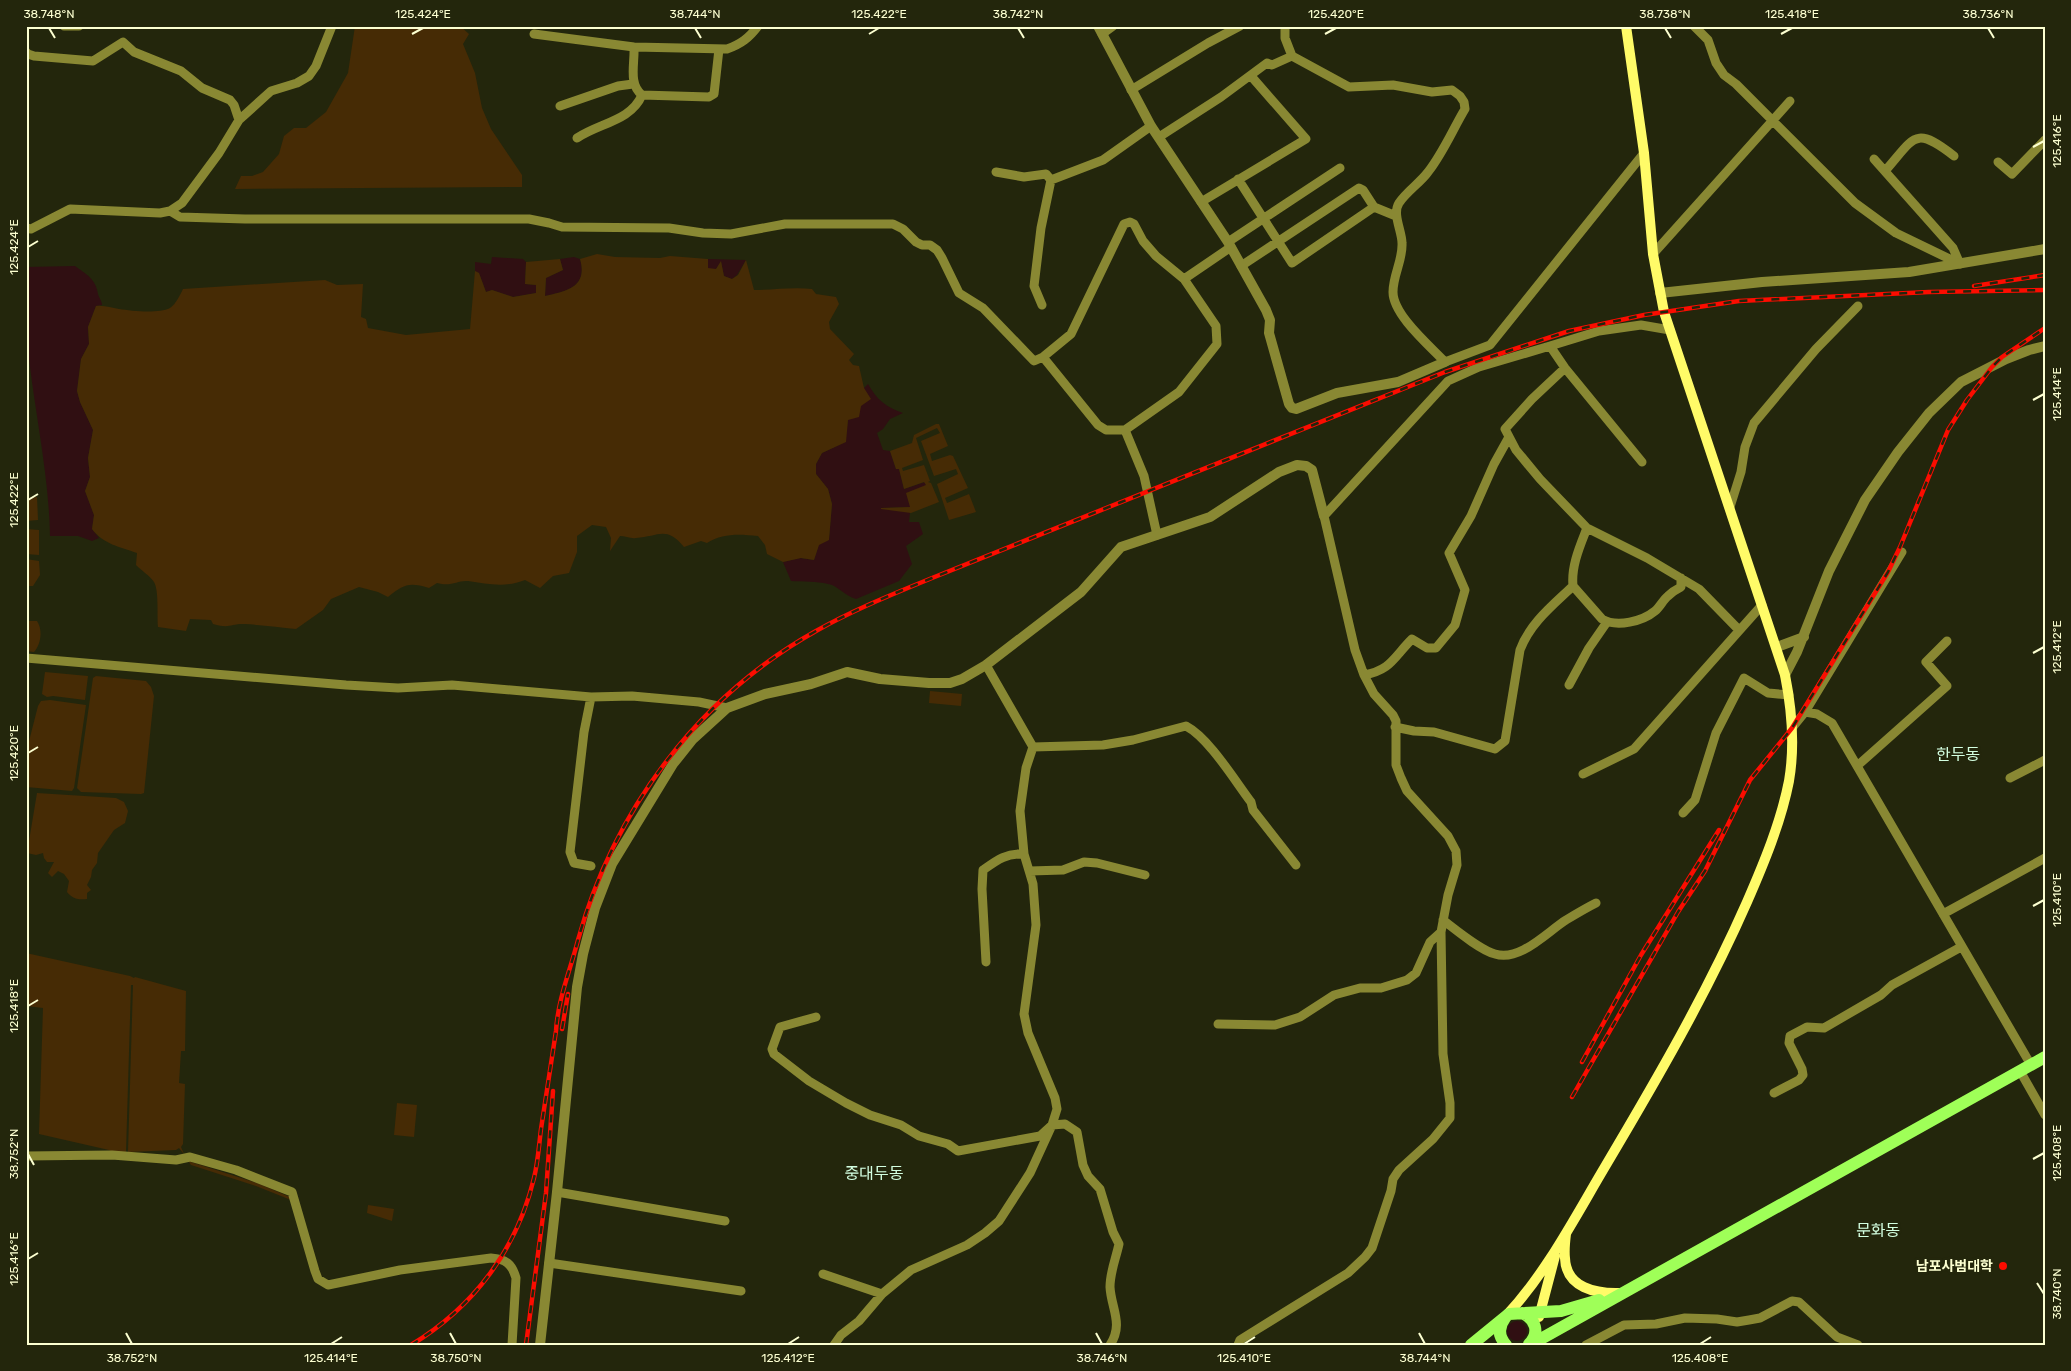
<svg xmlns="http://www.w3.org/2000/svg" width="2071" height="1371" font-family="Rubik,'Noto Sans KR',sans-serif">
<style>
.green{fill:#300f12}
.water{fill:#462b05}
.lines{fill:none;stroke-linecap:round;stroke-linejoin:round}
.minor{stroke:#898833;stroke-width:9}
.tertiary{stroke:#898833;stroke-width:10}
.secondary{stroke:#fffb68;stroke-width:10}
.primary{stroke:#9fff58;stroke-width:12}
.rail-casing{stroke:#fc0c00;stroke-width:4.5}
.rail{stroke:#23260c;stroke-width:2.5;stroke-dasharray:8;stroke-linecap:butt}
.ticks{fill:none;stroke:#fcffd1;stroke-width:2}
.poi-dot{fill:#fc0c00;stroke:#23260c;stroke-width:2}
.labels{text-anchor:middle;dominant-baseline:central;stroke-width:5;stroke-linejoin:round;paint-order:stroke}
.poi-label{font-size:14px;font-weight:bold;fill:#fcffd1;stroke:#23260c;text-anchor:end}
.quarter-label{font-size:16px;fill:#d3ffe1;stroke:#23260c}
.neatline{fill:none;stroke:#fcffd1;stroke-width:2}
.ticks-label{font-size:12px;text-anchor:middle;fill:#fcffd1}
</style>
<rect width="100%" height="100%" fill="#23260c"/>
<path class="green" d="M492,257L523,259L526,262L525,284L536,285V293L513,297L492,290L486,292L479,273L475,271V262L491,264Z
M574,257L580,259C588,287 567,291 545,296L546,278L563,270L560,259Z
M708,259L746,260L737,275L732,279L724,276L721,262L716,269H708Z
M75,266C86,274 96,279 98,294C99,298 102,301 102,305L96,306L88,327L89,344L81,359L77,391L80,402L93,430L88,458L90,477L85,491L94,515L92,529L99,538L92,541L78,536H50C49,477 36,418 29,359L26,357V267Z
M868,384C877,400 886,407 903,413L890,419L883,429L877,433L883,450L890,451L896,469H899L904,489L925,482L926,485L911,507L881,508L910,512L909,522H919L923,534L906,546L912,564L899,581L856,599C845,596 837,585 828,584C817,581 803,582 791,581L783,562L800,558L814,560L819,544L829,539L832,504L828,489L816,474V464L822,453L845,442L848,420L864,388Z
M1507 1331a10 10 0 1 1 20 0a10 10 0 1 1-20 0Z"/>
<path class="water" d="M355,26H460L469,34L463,44L475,73L482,108L491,129L522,175V187L235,189L241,176H252L263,172L279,154L284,136L294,128H306L326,112L348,73Z
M597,254L615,257L660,258L670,256L708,259V268L716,269L721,261L724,276L732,279L738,275L746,260L754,290C774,290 792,287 812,289L816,294L836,297L839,304L829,322L830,329L854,354L849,360L853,365L859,366L864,388L871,399L861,406L859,417L848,420L846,442L822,453L816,464V474L828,489L832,504L829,540L819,545L814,560L801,558L783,562L767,554L765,545L758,536C739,534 723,533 707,543L701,541L684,547C666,525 658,537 636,538C631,539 625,536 620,536L610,551L611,538L606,527L592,525L577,536V552L569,573L553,576L540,588L525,580C505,588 488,584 468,581C457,580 452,587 437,583L429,588C409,582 404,584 388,597L378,592L359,587L331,599L323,610L296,629C279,627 262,625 244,624C229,624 230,629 213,624L211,620L190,619L186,631L158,627C157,616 159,590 154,582C150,576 141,570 136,565L137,553C120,547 103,544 92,529L94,515L85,491L90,477L88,458L93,430L80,402L77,391L81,359L89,344L88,327L96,306C105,305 111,308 119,309C132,311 158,314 170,308C176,304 180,295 183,289L325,280L337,285L363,284L361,317L366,319L368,328L406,335L470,329L475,271L479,273L486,292L492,290L513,297L536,293V285L525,284L526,262L560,259L563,270L546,278L545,296C567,291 588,287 580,259Z
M936,424H939L948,446L930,454L932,461L950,455L953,456L968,488L945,498L947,503L969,494L976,512L949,520L937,484L958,474L956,469L934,476L921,441L940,433L937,428L916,438L923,460L902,468L903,471L924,465L930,481L928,482L931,483L939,502L911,513L881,509V508L910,507L906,493L926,485L924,482L904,489L899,469H896L890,451L912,443L914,435Z
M37,497L38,520L26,521V498Z
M26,529L39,530V555L26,554Z
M26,559L39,561L40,575L33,586H26Z
M26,621H37C43,630 41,644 34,652L26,651Z
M45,672L88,676L85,700L53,696L47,697L42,694Z
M96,676L146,681L151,687L154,696L144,793L141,794L81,792L77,788L93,678Z
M930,691L962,694L961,706L929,703Z
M50,700L86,705L74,788L72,791L26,787V753L38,706L41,701Z
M37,793L116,798L124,802L128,811L125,823L114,830L98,853L97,863L92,870L91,877L87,885L91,890L87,893V899C78,900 73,899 67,892L69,881L64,874L58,871L52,877L48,873L54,862H47L44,858L43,853L36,855L27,853Z
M26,953L130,976L134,978L135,977L186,991L185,1051H181L179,1083L185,1084L183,1144L181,1147L184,1154L179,1148L176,1150L128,1152L133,985H131L126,1152L113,1153L109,1150L39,1134L43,1008L26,1006Z
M397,1103L417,1105L414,1137L394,1135Z
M189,1158L191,1162L257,1183L290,1197L291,1200L256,1186L191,1165L187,1159Z
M368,1205L394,1209L392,1221L367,1213Z"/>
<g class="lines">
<path class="minor" d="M64,26H79
M1285,26V38L1292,56L1349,87L1393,85L1432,92L1452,90L1460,96L1464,102L1465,109C1453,129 1443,153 1428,172C1420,183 1407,191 1399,203C1392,214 1402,231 1402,243C1403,260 1393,275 1393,292C1393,315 1430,346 1445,362L1490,345L1644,153
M1694,26L1708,40L1716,63L1724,75L1736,84L1855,203L1896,233L1960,264
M534,34L634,47L727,49C741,44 749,38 758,26
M1102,34L1113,26
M634,47C635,63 628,84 642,95L709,97L714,94L719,49
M26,52L28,54L34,56L93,61L123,42L134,52L181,71L202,88L230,100L234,105L239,120
M1131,90L1208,43L1240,26
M560,106L618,86L633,84
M1159,137L1221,97L1267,63L1272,65L1292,56
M577,138C599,123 631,121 642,95
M1874,159L1953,248L1960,264
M1998,162L2012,174L2045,140
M1885,171C1915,137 1914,125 1954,156
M996,172L1024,177L1046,174L1051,180L1103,160L1151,126
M1238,179L1292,263L1374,207
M1201,202L1306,139L1251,76
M170,211L180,217L245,219H529L549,223L562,227L669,228L703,233L731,234L785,224H893L903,229L916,242L922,245H930L937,250L942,258L959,293L983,308L1034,361L1043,357L1098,425L1106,430H1125L1179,392L1217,344L1216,326L1184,279L1156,256L1143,241L1134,224L1130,222L1124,224L1071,334L1043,357
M26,228L31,229L70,209L160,213L170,211L182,203L219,153L239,120L271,91L297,83L309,76L316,66L332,26
M1228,242L1340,168
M1653,254L1790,101
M1241,266L1359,188L1363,190L1374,207L1396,216
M1184,279L1231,247
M1042,305L1034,286L1041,228L1051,180
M1565,368L1532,399L1505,429L1516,450L1540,479L1587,528L1647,558L1699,589L1739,630
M1125,430L1144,476L1157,535
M1642,462L1565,368L1550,346L1599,331L1641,325L1670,330
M1730,507L1741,472L1745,447L1754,423L1816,349L1858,306
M1573,586L1602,619C1617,628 1643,621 1655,611C1660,607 1663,600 1668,596C1672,592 1677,589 1681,587V578
M26,658L346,685L398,688L452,685L591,697L632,696L699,702L727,708
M1364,675C1391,670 1393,658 1412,639L1427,648H1436L1455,625L1465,590L1449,553L1471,516L1494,464L1509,437
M1569,685L1589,648L1607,622
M591,697L584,732L570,852L574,863L591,866
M1805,712L1817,714L1832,723L2031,1065
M1395,727L1414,731L1434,732L1495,749L1505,741L1520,650C1530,623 1553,605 1573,586C1571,566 1580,546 1587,528
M1792,728L1805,712L1902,552
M1033,747L1103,745L1133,740L1186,726C1209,738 1235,781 1251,802L1253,810L1296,865
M1857,766L1947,686L1926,662L1947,641
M1583,774L1634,749L1762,605
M2010,778L2045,760
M1683,813L1695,800L1716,733L1744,678L1768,693L1789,695
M1030,871L1063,870L1084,862L1097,863L1145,875
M1943,914L2045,858
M1443,920C1456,930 1480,950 1495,954C1520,962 1547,932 1566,920C1576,914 1586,908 1596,903
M986,962L982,889L983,870C997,860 1006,853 1024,854
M816,1017L780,1027L772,1049L774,1054L809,1081L846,1103L870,1115L901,1125L919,1136L948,1144L958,1151L1040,1136L1052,1125L1065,1124L1077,1132L1083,1165L1088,1176L1100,1189L1113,1232L1119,1244C1116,1258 1110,1272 1110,1287C1111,1308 1124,1324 1110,1345
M1218,1024L1275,1025L1300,1017L1334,995L1360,988H1381L1407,980L1416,973L1430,942L1441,932
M2020,1071L2045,1115
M1774,1093L1799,1080L1803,1075L1802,1069L1789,1043L1790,1036L1807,1027L1824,1028L1881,995L1892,985L1961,947
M26,1156L112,1155L176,1160L190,1157L236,1170L292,1192L315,1271L318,1279L328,1285L400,1270L491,1258C506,1259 512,1264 516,1278L512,1345
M557,1192L725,1221
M549,1263L741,1291
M823,1274L882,1294
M834,1345L841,1335L859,1321L882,1294L911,1270L967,1245L985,1233L999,1221L1030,1173L1052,1125L1057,1109L1055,1098L1028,1033L1024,1014L1036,925L1033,884L1024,854L1020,811L1026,768L1033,747L986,665
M1238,1345L1240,1340L1248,1335L1348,1273L1365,1257L1372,1248L1391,1191L1393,1179L1399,1170L1433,1139L1450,1118V1103L1443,1054L1441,932L1448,895L1457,865L1456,851L1448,836L1407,791L1401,778L1396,765V721L1393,715L1374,694L1364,675L1355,650L1324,516L1448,381L1479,367L1550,346
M1586,1345L1624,1325L1656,1324L1685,1318L1717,1319L1737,1322L1749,1320L1760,1318L1792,1301L1799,1302L1837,1337L1858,1345"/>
<path class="tertiary" d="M1098,26L1151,126L1228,242L1266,310L1270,320L1269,333L1289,404L1292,408L1296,409L1337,393L1398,382L1445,362
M1660,293L1762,282L1909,272L2045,249
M1777,647L1804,637
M1785,675L1797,652L1829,571L1865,500L1898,452L1929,413L1961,382L2006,359L2029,350L2045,346
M540,1345L557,1192L577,987L583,954L595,908L612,864L673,764L693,739L727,708L765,694L811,684L847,672L880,679L929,683H950L962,679L986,665L1081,592L1121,547L1210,517L1279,472L1297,465L1306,466L1312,470L1324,516"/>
<path class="secondary" d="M1566,1234C1565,1242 1564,1250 1565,1258C1566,1288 1596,1294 1621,1293
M1506,1316C1547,1272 1575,1217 1606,1165C1657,1079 1707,993 1747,902C1764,863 1781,822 1789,781C1795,746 1792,710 1785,675L1664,312L1653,254L1644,153L1626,26
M1539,1317L1555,1256"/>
<path class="primary" d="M1522,1313C1536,1319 1540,1333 1529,1344
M1505,1318C1498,1327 1498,1336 1506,1345
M1471,1345L1509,1314L1561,1311L1599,1300
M1530,1345L2045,1057"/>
<g class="rail-casing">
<path id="rail" d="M1974,286L2045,275
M562,1029L568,994
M1582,1062L1641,955L1719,830
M1572,1097L1678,912L1705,871L1750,780L1792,728L1888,572L1900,547L1948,430L1967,400L1992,367L2002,357L2045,328
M411,1345C474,1307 517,1249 534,1178C538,1162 539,1145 541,1129C546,1096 551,1064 556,1031C558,999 570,971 578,940C614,810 698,697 816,631C853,610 893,594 932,578L1445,372L1569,331L1644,315L1739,301L1929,292L2045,290
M526,1345L546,1193L553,1091"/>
</g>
<use href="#rail" class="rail"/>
</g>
<path class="ticks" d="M49,28L55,38M695,28L701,38M1018,28L1024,38M1665,28L1671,38M1988,28L1994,38M412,34L423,28M869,34L879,28M1325,34L1336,28M1781,34L1792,28M2033,147L2044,141M28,247L38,241M2033,400L2044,394M28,500L38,494M2033,653L2044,647M28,753L38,747M2033,906L2044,900M28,1006L38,1000M28,1154L34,1165M2033,1159L2044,1153M28,1259L38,1253M2037,1283L2044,1294M126,1333L132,1344M450,1333L456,1344M1096,1333L1102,1344M1419,1333L1425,1344M331,1344L342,1337M788,1344L799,1337M1244,1344L1255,1337M1700,1344L1711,1337"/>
<circle class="poi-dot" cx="2003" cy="1266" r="5"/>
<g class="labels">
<g class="poi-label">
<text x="1993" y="1266">남포사범대학</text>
</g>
<g class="quarter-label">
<text x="1958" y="754">한두동</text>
<text x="874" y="1173">중대두동</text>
<text x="1878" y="1230">문화동</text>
</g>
</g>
<rect width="2071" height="1371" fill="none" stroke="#23260c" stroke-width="55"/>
<rect x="28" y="28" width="2016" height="1316" class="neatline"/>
<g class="ticks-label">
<text x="49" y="18">38.748°N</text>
<text x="423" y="18">125.424°E</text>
<text x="695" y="18">38.744°N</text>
<text x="879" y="18">125.422°E</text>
<text x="1018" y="18">38.742°N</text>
<text x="1336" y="18">125.420°E</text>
<text x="1665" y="18">38.738°N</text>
<text x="1792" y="18">125.418°E</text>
<text x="1988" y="18">38.736°N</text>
<text transform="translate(2057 141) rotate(-90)" y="4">125.416°E</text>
<text transform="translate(14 247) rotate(-90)" y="4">125.424°E</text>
<text transform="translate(2057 394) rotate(-90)" y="4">125.414°E</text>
<text transform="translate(14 500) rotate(-90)" y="4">125.422°E</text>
<text transform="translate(2057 647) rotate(-90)" y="4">125.412°E</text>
<text transform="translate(14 753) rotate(-90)" y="4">125.420°E</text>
<text transform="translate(2057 900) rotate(-90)" y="4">125.410°E</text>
<text transform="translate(14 1006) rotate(-90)" y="4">125.418°E</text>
<text transform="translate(2057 1153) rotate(-90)" y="4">125.408°E</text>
<text transform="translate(14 1154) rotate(-90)" y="4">38.752°N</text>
<text transform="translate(14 1259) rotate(-90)" y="4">125.416°E</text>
<text transform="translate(2057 1294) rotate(-90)" y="4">38.740°N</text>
<text x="132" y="1362">38.752°N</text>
<text x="331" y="1362">125.414°E</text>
<text x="456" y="1362">38.750°N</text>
<text x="788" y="1362">125.412°E</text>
<text x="1102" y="1362">38.746°N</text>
<text x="1244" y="1362">125.410°E</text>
<text x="1425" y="1362">38.744°N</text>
<text x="1700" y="1362">125.408°E</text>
</g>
</svg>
